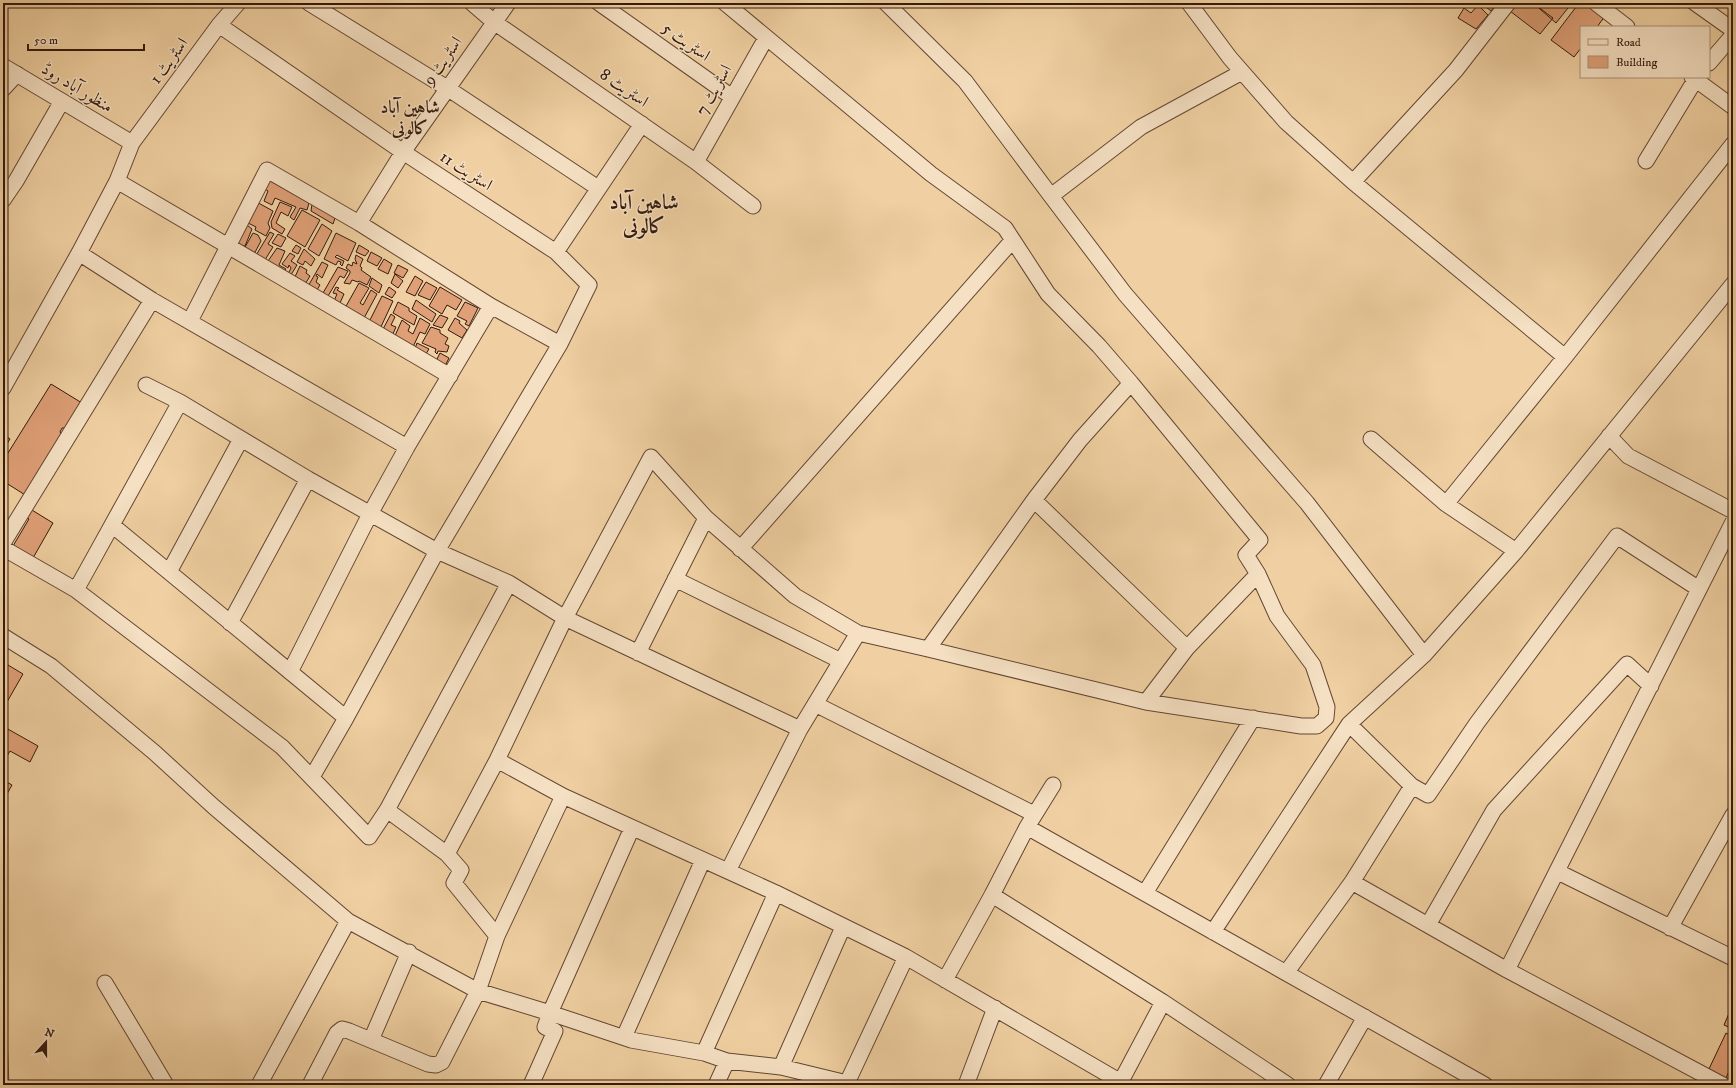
<svg xmlns="http://www.w3.org/2000/svg" width="1736" height="1088" font-family="'IM FELL DW Pica',Amiri,serif">
<style>
.green{fill:#b8bb86;stroke:#766a4a}
.building{fill:#e0a077;stroke:#34190d}
.lines{fill:none;stroke-linecap:round;stroke-linejoin:round}
.street-casing{stroke:#634732;stroke-width:17}
.street{stroke:#f5e0c3;stroke-width:15}
.labels{text-anchor:middle;dominant-baseline:central;stroke-width:3;stroke-linejoin:round;paint-order:stroke}
.street-label{font-size:17px;fill:#34190d;stroke:#f5e0c3}
.neighbourhood-label{font-size:18px;font-weight:bold;fill:#34190d;stroke:#f5e0c3}
.district-label{font-size:21px;font-weight:bold;fill:#34190d;stroke:#f5e0c3}
</style>
<rect width="100%" height="100%" fill="#f0d0a2"/>
<filter id="stains"><feTurbulence type="fractalNoise" baseFrequency=".005" numOctaves="4"/><feColorMatrix values="0 0 0 0 .2 0 0 0 0 .09 0 0 0 0 .02 0 0 0 .5 -.17"/></filter>
<radialGradient id="worn" r=".72"><stop offset=".6" stop-color="#630" stop-opacity="0"/><stop offset="1" stop-color="#630" stop-opacity=".3"/></radialGradient>
<path class="green" d="M3,959H4L9,1085H3Z"/>
<path class="building" d="M1481,3H1497L1491,11Z
M1509,3H1533L1553,18L1540,34L1506,8Z
M1533,3H1572L1556,23Z
M1579,3H1588L1605,16L1597,27H1581V48L1574,57L1551,40Z
M1478,5L1488,15L1476,29L1458,18L1464,8L1471,13Z
M265,178L309,203L307,210L300,208L294,220L290,217L296,207L275,198L272,205L264,201L268,191L261,186Z
M253,200L273,211L268,223L270,228L266,236L255,230L256,227L248,223L247,225L252,229L245,246L232,244Z
M280,202L292,207L288,216L281,212L276,223L285,229L282,234L272,228L271,222Z
M312,204L335,218L333,224L311,211Z
M302,210L320,220L305,247L287,236Z
M322,224L332,231L319,256L308,249Z
M270,232L274,234L268,244L273,247L263,263L255,257Z
M253,233L258,235L261,241L253,256L244,249Z
M336,233L356,243L348,261L337,255L335,257L344,261L342,266L340,264L341,262L338,261L336,265L324,259Z
M278,234L286,238L281,247L272,243Z
M296,245L301,248L298,254L292,251Z
M359,245L369,251L365,256L356,252Z
M277,248L285,251L279,265L286,269L282,274L266,264Z
M304,249L315,259L311,266L305,261L303,265L297,262Z
M371,252L382,258L377,266L367,261Z
M290,253L295,256L291,261L297,265L289,278L287,276L291,268L289,265L288,268L282,264Z
M356,255L363,259L360,266L362,268L361,270L371,277L367,285L359,281L358,282L352,280L350,284L344,283L350,273V271L346,268L348,264L352,266L353,262L357,264L355,259Z
M384,259L392,264L388,274L378,269Z
M322,262L328,265L322,278L317,274L316,276L318,277L316,282L320,285L315,293L307,288Z
M398,265L408,270L403,278L394,273Z
M300,266L307,270L306,273L310,276L304,286L294,279Z
M338,267L348,271L344,278L340,276L328,296L323,293Z
M395,274L403,281L398,288L391,283Z
M415,276L423,281L415,296L406,292Z
M372,278L382,285L379,293L369,286Z
M426,282L437,288L430,300L418,295Z
M359,283L369,288L360,303L363,305L371,290L377,294L363,320L345,308Z
M336,287L339,288L337,290L344,294L340,303L334,301L337,294L333,293Z
M389,287L396,292L392,298L385,294Z
M440,287L462,300L456,310L447,305L442,314L429,306Z
M382,296L393,301L379,331L368,324Z
M416,300L436,314L432,322L412,309Z
M398,302L409,308V311L417,316L414,325L393,313Z
M465,302L478,308L469,326L465,324L467,321L457,316Z
M391,314L395,317L391,325L396,327L392,336L382,331Z
M440,315L448,318L442,328L433,325Z
M420,318L430,324L425,334L420,332L412,349L394,338L402,320L410,326L408,331L413,334Z
M455,318L460,321L459,323L467,330L462,338L448,330Z
M431,327L440,330V333L448,338L445,344L449,346L447,352L438,351L437,354L435,352L436,349L422,343Z
M417,343L429,349L424,357L414,351Z
M440,353L449,358L445,366L436,361Z
M51,384L82,403L67,428H62L60,432L65,439L30,498L3,481V461Z
M3,434L10,439L3,450Z
M27,507L53,523L33,558L13,546L29,519L22,515Z
M3,662L23,674L3,709Z
M6,728L38,746L30,762L10,751L3,763V733Z
M3,780L12,785L3,801L6,803L3,809Z
M1733,1004V1029L1724,1025Z
M1726,1033L1733,1037V1063L1725,1080L1708,1071Z
M1733,1067V1085H1732L1726,1082Z"/>
<g class="lines">
<g class="street-casing">
<path id="street" d="M309,3L447,88L598,188
M472,3L494,22L696,162L753,206
M599,3L732,97
M725,3L931,174L1005,228L1048,294L1099,346L1131,383
M886,3L965,81L1051,196
M1189,3L1230,58L1286,122L1353,182L1565,357
M1596,3L1627,27
M1695,3L1733,30
M219,25L403,152L556,252L589,285L560,344L437,551L346,718L312,777
M1709,63L1733,35
M3,66L132,143
M1242,72L1141,127L1051,196L1125,294L1307,503L1424,655
M1692,77L1733,107
M3,89L17,74
M1646,161L1697,77
M696,162L766,38
M117,181L450,376
M1353,182L1456,70L1508,3
M3,200L16,181L62,101
M359,223L403,152L508,3
M556,252L642,124
M79,253L152,300L407,447
M190,321L267,170L359,223L491,306L560,344
M146,385L180,402L308,479L437,551L509,583L565,618L800,729L728,871
M3,388L79,253L117,181L132,143L219,25L238,3
M1609,436L1628,456L1733,511
M1371,439L1446,504L1516,551
M1034,500L1187,648
M1446,504L1565,357L1733,144
M112,525L346,718
M3,543L152,300
M3,548L76,590L282,747L369,837L387,810L509,583
M740,549L1012,241
M169,572L241,439
M675,579L841,661
M1699,589L1617,536L1477,723L1428,795L1412,786L1349,724L1424,655L1516,551L1733,284
M76,590L180,402
M230,623L308,479
M3,636L51,666L155,753L214,807L348,921L478,991L550,1013L631,1040L704,1053L727,1061L781,1067L847,1083L906,957
M638,653L706,518
M290,672L370,514L407,447L491,306
M1146,702L1187,648L1258,574
M815,704L1034,814
M800,729L858,633
M497,760L563,796L776,893L906,957L1126,1085
M1027,827L1485,1085
M447,854L497,760L565,618L651,457L706,518L795,596L858,633L928,649L1146,702L1301,726H1317L1326,718L1327,707L1313,665L1277,616L1258,574L1246,555L1260,540L1131,383L1080,440L1034,500L928,649
M1558,872L1733,958
M1352,882L1507,970L1723,1085
M1145,893L1253,718
M992,895L1163,1002L1288,1085
M1428,925L1494,810L1627,664L1651,686
M1670,928L1733,815
M1213,932L1349,724
M497,936L563,796
M1507,970L1733,522
M1286,973L1352,882L1412,786
M945,980L992,895L1027,827L1053,785
M105,983L166,1085
M624,1037L703,860
M371,1040L409,952
M704,1053L776,893
M781,1067L843,927
M259,1085L348,921
M310,1085L337,1033L342,1029L349,1031L428,1064L436,1065L442,1062L478,991L497,936L454,883L461,870L447,854L387,810
M531,1085L555,1031L545,1027L550,1013L632,828
M716,1085L727,1061
M966,1085L995,1008
M1119,1085L1163,1002
M1326,1085L1365,1017"/>
</g>
<use href="#street" class="street"/>
</g>
<g class="labels">
<g class="street-label">
<text transform="translate(686 42) rotate(35)">اسٹریٹ 5</text>
<text transform="translate(169 61) rotate(-54)">اسٹریٹ 1</text>
<text transform="translate(443 61) rotate(-55)">اسٹریٹ 9</text>
<text transform="translate(77 88) rotate(31)">منظور آباد روڈ</text>
<text transform="translate(624 88) rotate(35)">اسٹریٹ 8</text>
<text transform="translate(714 90) rotate(-61)">اسٹریٹ 7</text>
<text transform="translate(466 171) rotate(33)">اسٹریٹ 11</text>
</g>
<g class="neighbourhood-label">
<text x="410" y="108">شاہین آباد<tspan x="410" dy="21">کالونی</tspan></text>
</g>
<g class="district-label">
<text x="644" y="203">شاہین آباد<tspan x="644" dy="24">کالونی</tspan></text>
</g>
</g>
<rect width="1736" height="1088" fill="none" stroke="#f0d0a2" stroke-width="16"/>
<rect x="4" y="4" width="1728" height="1080" fill="none" stroke="#34190d" stroke-width="2"/>
<rect x="8" y="8" width="1720" height="1072" fill="none" stroke="#34190d"/>
<rect x="1580" y="26" width="130" height="52" fill="#f5e0c3" stroke="#a8907a"/>
<rect x="1588" y="39" width="20" height="6" fill="#f5e0c3" stroke="#a8907a"/>
<text x="1616" y="46" font-size="12" fill="#34190d">Road</text>
<rect x="1588" y="56" width="20" height="12" fill="#e0a077" stroke="#a8907a"/>
<text x="1616" y="66" font-size="12" fill="#34190d">Building</text>
<g transform="translate(46 1042) rotate(21)" stroke="#f5e0c3" stroke-width="3" paint-order="stroke">
<path d="M0-3L7 15L0 10L-7 15Z" fill="#34190d"/>
<text y="-6" font-size="11" font-weight="bold" text-anchor="middle" fill="#34190d">N</text>
</g>
<path d="M28 44v6h116v-6" fill="none" stroke="#34190d" stroke-width="2"/>
<text x="34" y="44" font-size="12" fill="#34190d" stroke="#f5e0c3" stroke-width="3" paint-order="stroke">50 m</text>
<rect width="100%" height="100%" filter="url(#stains)"/>
<rect width="100%" height="100%" fill="url(#worn)"/>
</svg>
